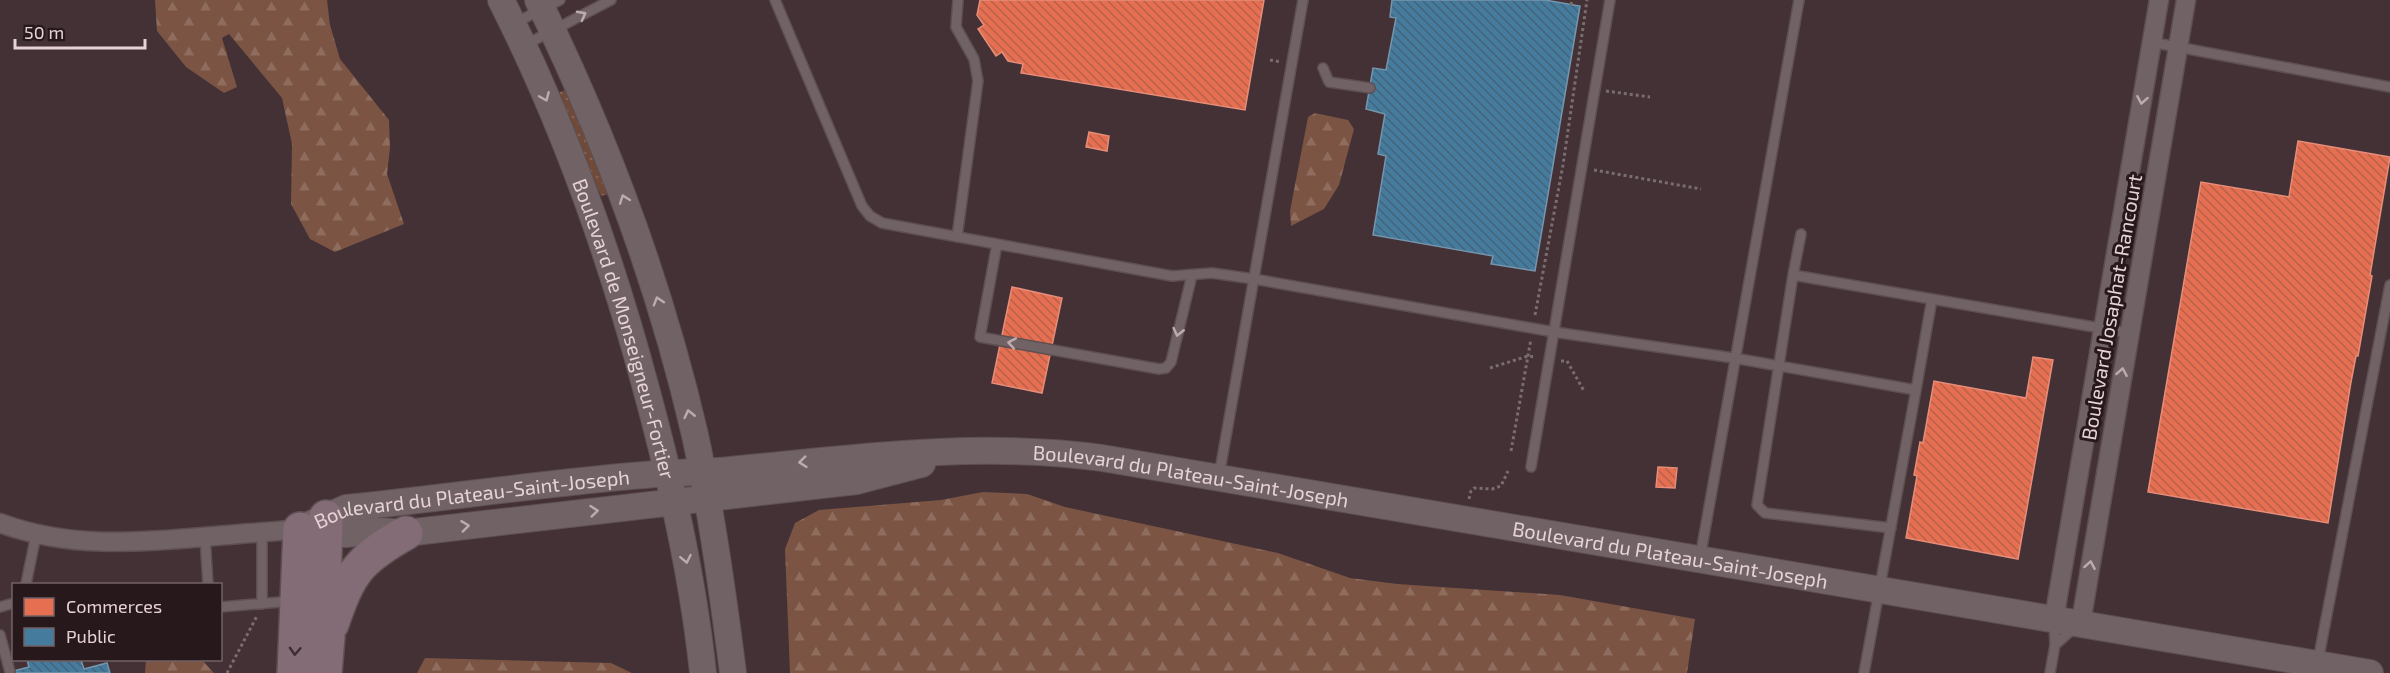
<svg xmlns="http://www.w3.org/2000/svg" width="2390" height="673" font-family="'Exo 2',sans-serif">
<style>
.grass{fill:url(#grass-dots)}
.forest{fill:url(#forest-firs)}
.shops{fill:url(#shops-back-hatch);stroke:#e78d79;stroke-width:1.5}
.public{fill:url(#public-back-hatch);stroke:#7695ae;stroke-width:1.5}
.lines{fill:none;stroke-linecap:round;stroke-linejoin:round}
.lane-casing{stroke:#5e4f52;stroke-width:12}
.street-casing{stroke:#5e4f52;stroke-width:21}
.secondary-casing{stroke:#5e4f52;stroke-width:28}
.highway-casing{stroke:#5e4f52;stroke-width:36}
.path{stroke:#796d70;stroke-width:3;stroke-dasharray:3 3;stroke-linecap:butt}
.lane{stroke:#716365;stroke-width:9}
.street{stroke:#716365;stroke-width:18}
.secondary{stroke:#716365;stroke-width:26}
.highway{stroke:#836c76;stroke-width:33}
.oneway{stroke:#beabae}
.oneway2{stroke:#3d2d32}
.labels{text-anchor:middle;dominant-baseline:central;stroke-width:6;stroke-linejoin:round;paint-order:stroke}
.street-label{font-size:20px;fill:#e7d2d6;stroke:#26181b}
</style>
<defs>
<pattern id="grass-dots" width="8" height="8" patternUnits="userSpaceOnUse" patternTransform="scale(1.5)"><rect width="8" height="8" fill="#704a39"/><path d="M2 2h.1M6 6h.1" fill="none" stroke="#846355" stroke-width="1.8" stroke-linecap="round"/></pattern>
<pattern id="forest-firs" width="22" height="20" patternUnits="userSpaceOnUse" patternTransform="scale(1.5)"><rect width="22" height="20" fill="#7b5444"/><path d="M5 1l3.5 6h-7zM16 11l3.5 6h-7z" fill="#8e6c5e"/></pattern>
<pattern id="shops-back-hatch" width="6" height="6" patternUnits="userSpaceOnUse" patternTransform="scale(1.5)"><rect width="6" height="6" fill="#e76f51"/><path d="M-1 5l2 2M0 0l6 6M5-1l2 2" fill="none" stroke="#b6614c"/></pattern>
<pattern id="public-back-hatch" width="6" height="6" patternUnits="userSpaceOnUse" patternTransform="scale(1.5)"><rect width="6" height="6" fill="#457b9d"/><path d="M-1 5l2 2M0 0l6 6M5-1l2 2" fill="none" stroke="#456378"/></pattern>
</defs>
<rect width="100%" height="100%" fill="#433135"/>
<path class="grass" d="M567,89L609,194L601,196L558,93Z"/>
<path class="forest" d="M155,0H327L330,25L340,59L389,120L390,148L387,174L404,224L335,252L310,239L291,204L292,144L282,98L229,34L222,38L237,87L224,93L186,67L157,31Z
M1315,113L1348,120L1354,129L1339,185L1324,209L1291,226L1290,211L1308,117Z
M983,492L1027,494L1065,507L1278,553L1350,578L1397,584L1560,595L1695,619L1687,673H790L785,549L795,523L819,510L941,500Z
M425,658L611,663L632,673H417Z
M146,660H202L214,673H145Z"/>
<path class="shops" d="M980,0H1264L1245,110L1021,73L1023,64L1008,61L1002,52L996,56L978,29L984,25L977,15Z
M1089,132L1109,136L1107,151L1086,147Z
M2298,141L2390,157L2370,275L2372,276L2358,356H2356L2351,382L2328,523L2148,492L2201,182L2289,197Z
M1012,287L1062,298L1042,393L992,383Z
M2033,357L2053,360L2018,559L1906,538L1917,476L1914,475L1920,442L1923,443L1934,381L2026,398Z
M1658,467L1677,468L1675,488L1656,487Z"/>
<path class="public" d="M1392,0H1545L1580,6L1535,271L1491,264L1493,256L1373,235L1386,156L1378,154L1385,114L1366,109L1373,68L1386,70L1396,18L1390,17Z
M27,660H81L84,669L107,663L110,673H6L29,667Z"/>
<g class="lines">
<g class="lane-casing">
<path id="lane" d="M775,0L862,206L870,216L882,223L1172,276L1212,273L1254,279L1554,332L1734,358L1916,390L1864,673
M515,23L560,0
M2151,42L2390,87
M525,45L611,0
M1323,68L1329,82L1370,88
M957,237L978,81L974,59L956,27L958,0
M997,244L980,337L1159,369L1166,368L1171,362L1192,275
M1793,275L1801,234
M1932,299L2129,333
M1531,467L1610,0
M1219,476L1303,0
M1891,528L1765,513L1757,505L1793,275L1932,299L1916,390
M262,532V604
M205,537L208,584
M1700,558L1799,0
M26,584L36,535
M0,607L14,603
M220,607L293,601
M0,635L10,672
M2055,645L2075,627
M2318,661L2390,285
M2050,673L2055,645L2054,622"/>
</g>
<g class="street-casing">
<path id="street" d="M0,523C67,548 134,543 204,537C236,534 268,532 300,529
M2054,619L2159,0
M2081,622L2186,0"/>
</g>
<g class="secondary-casing">
<g id="secondary">
<path id="s1" d="M501,0C564,124 611,257 647,392C672,484 693,578 703,673"/>
<path d="M538,0C606,139 660,284 695,435C712,513 723,594 733,673"/>
<path id="s2" d="M311,524L346,508C445,498 545,483 644,475C673,472 702,473 731,470C853,458 980,441 1102,458L2370,673"/>
<path d="M307,530L346,534L377,531L406,533L857,481L922,464"/>
</g>
</g>
<g class="highway-casing">
<path id="highway" d="M332,624C350,572 358,560 406,533
M294,673L300,529
M325,673L328,637L324,590L326,517"/>
</g>
<path class="path" d="M1571,5L1572,0
M1270,60L1281,62
M1606,91L1650,97
M1594,170L1701,189
M1535,315L1563,165L1587,0
M1561,361H1567L1584,391
M1490,368L1528,356L1536,357
M1511,451L1531,339
M1469,499L1471,491L1474,488L1492,489L1501,486L1508,471
M227,673L257,616"/>
<use href="#lane" class="lane"/>
<use href="#street" class="street"/>
<use href="#secondary" class="secondary"/>
<use href="#highway" class="highway"/>
</g>
<defs><path id="oneway-chevron" d="M-2-3.5L2.5 0L-2 3.5" fill="none" stroke-width="1.6" stroke-linecap="round" stroke-linejoin="round" transform="scale(1.5)"/></defs>
<g class="oneway">
<use href="#oneway-chevron" transform="translate(582 15) rotate(-28)"/>
<use href="#oneway-chevron" transform="translate(545 97) rotate(67)"/>
<use href="#oneway-chevron" transform="translate(2142 100) rotate(100)"/>
<use href="#oneway-chevron" transform="translate(624 199) rotate(-110)"/>
<use href="#oneway-chevron" transform="translate(658 301) rotate(-107)"/>
<use href="#oneway-chevron" transform="translate(1178 332) rotate(103)"/>
<use href="#oneway-chevron" transform="translate(1012 343) rotate(-170)"/>
<use href="#oneway-chevron" transform="translate(2122 372) rotate(-80)"/>
<use href="#oneway-chevron" transform="translate(689 414) rotate(-103)"/>
<use href="#oneway-chevron" transform="translate(803 462) rotate(174)"/>
<use href="#oneway-chevron" transform="translate(594 511) rotate(-6)"/>
<use href="#oneway-chevron" transform="translate(465 526) rotate(-7)"/>
<use href="#oneway-chevron" transform="translate(686 559) rotate(79)"/>
<use href="#oneway-chevron" transform="translate(2090 565) rotate(-80)"/>
</g>
<use class="oneway2" href="#oneway-chevron" transform="translate(295 651) rotate(93)"/>
<g class="labels">
<g class="street-label">
<text transform="translate(2111 307) rotate(-80)">Boulevard Josaphat-Rancourt</text>
<text stroke="none"><textPath href="#s1" startOffset="352">Boulevard de Monseigneur-Fortier</textPath></text>
<text stroke="none"><textPath href="#s2" startOffset="888">Boulevard du Plateau-Saint-Joseph</textPath></text>
<text stroke="none"><textPath href="#s2" startOffset="164">Boulevard du Plateau-Saint-Joseph</textPath></text>
<text stroke="none"><textPath href="#s2" startOffset="1374">Boulevard du Plateau-Saint-Joseph</textPath></text>
</g>
</g>
<rect x="12" y="583" width="210" height="78" fill="#26181b" stroke="#736266" stroke-width="1.5"/>
<rect x="24" y="598" width="30" height="18" fill="#e76f51" stroke="#736266" stroke-width="1.5"/>
<text x="66" y="613" font-size="18" fill="#e7d2d6">Commerces</text>
<rect x="24" y="628" width="30" height="18" fill="#457b9d" stroke="#736266" stroke-width="1.5"/>
<text x="66" y="643" font-size="18" fill="#e7d2d6">Public</text>
<path d="M15 39v9h130v-9" fill="none" stroke="#e7d2d6" stroke-width="3"/>
<text x="24" y="39" font-size="18" fill="#e7d2d6" stroke="#26181b" stroke-width="4.5" paint-order="stroke">50 m</text>
</svg>
